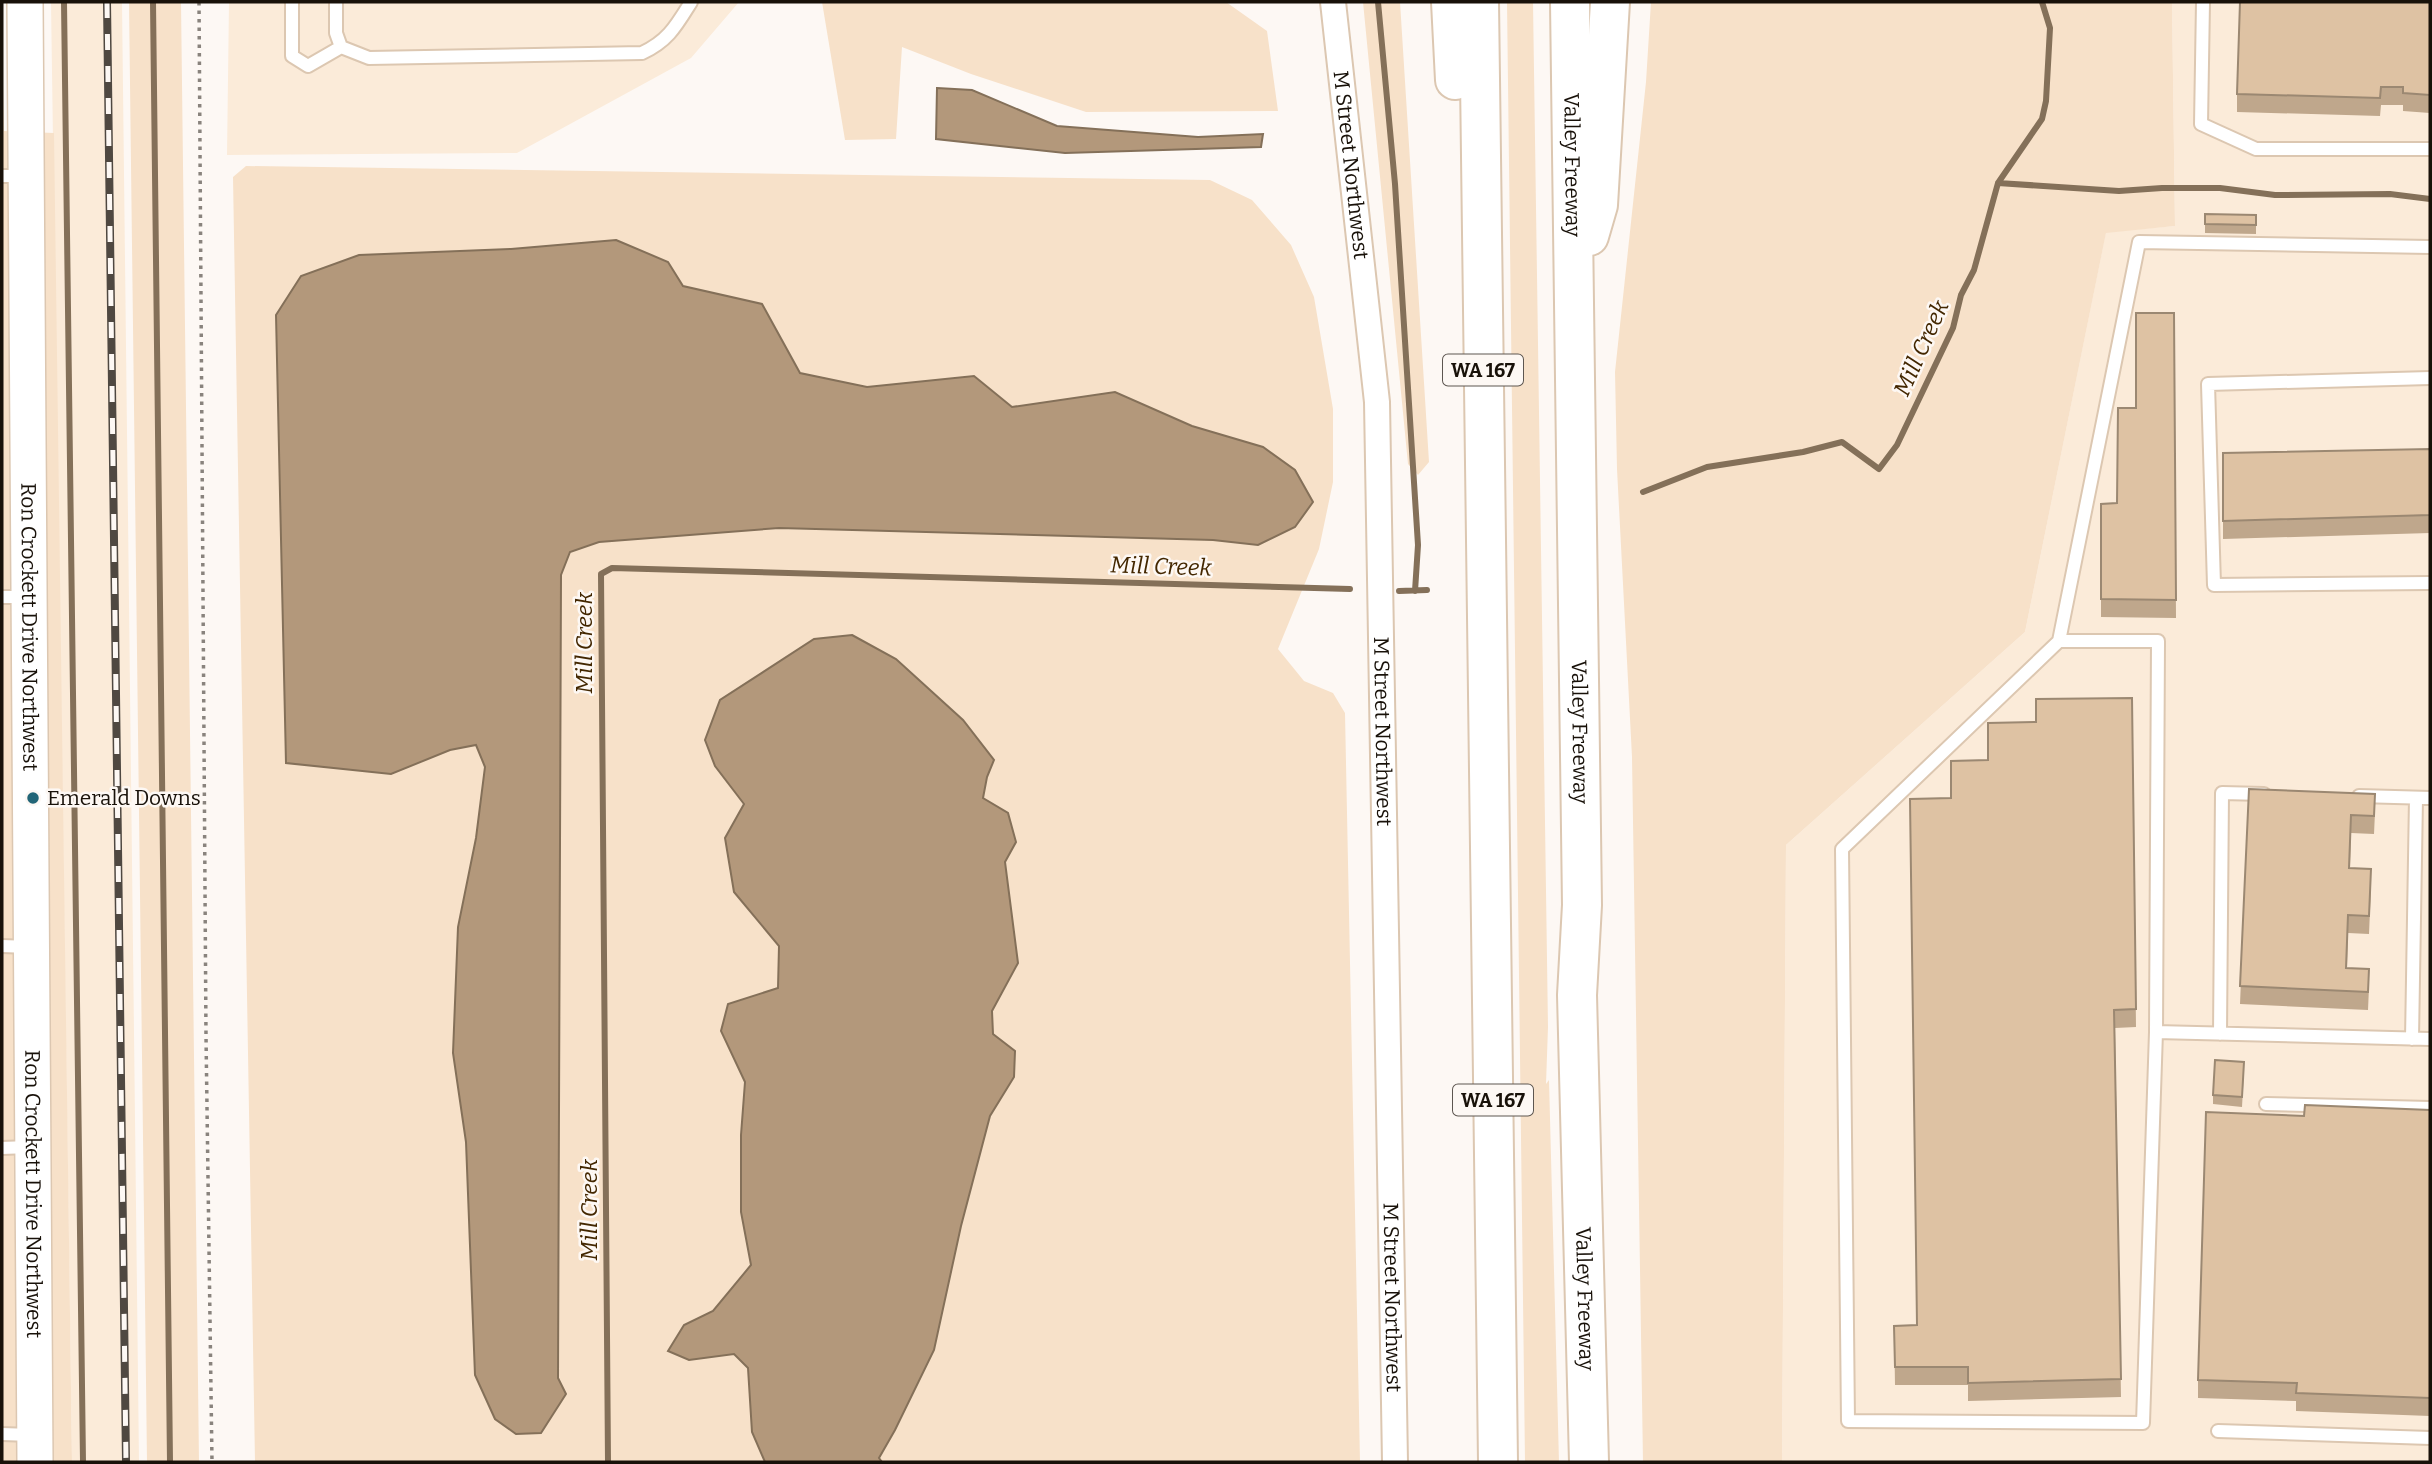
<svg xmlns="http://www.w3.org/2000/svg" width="2432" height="1464" font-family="Bitter,serif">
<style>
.built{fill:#fbebd9}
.green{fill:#f7e1c9}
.water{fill:#b3987b;stroke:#847059;stroke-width:2}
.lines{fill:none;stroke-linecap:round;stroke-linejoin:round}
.stream{stroke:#847059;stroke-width:6}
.lane-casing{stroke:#dcc7b1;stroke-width:16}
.street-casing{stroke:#dcc7b1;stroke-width:28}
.secondary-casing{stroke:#dcc7b1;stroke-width:38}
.highway-casing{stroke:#dcc7b1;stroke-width:42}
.path{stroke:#89837d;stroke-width:3.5;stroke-dasharray:3.5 5;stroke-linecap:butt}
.lane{stroke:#fff;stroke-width:12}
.street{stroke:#fff;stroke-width:24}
.secondary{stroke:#fff;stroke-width:35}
.highway{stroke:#fff;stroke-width:38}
.rail-casing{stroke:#4f4841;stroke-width:8}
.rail{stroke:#fdf8f4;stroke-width:5;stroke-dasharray:16;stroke-linecap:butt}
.wall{fill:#bfa78c}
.building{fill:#dec2a3;stroke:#9b8872;stroke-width:2}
.poi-dot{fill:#226577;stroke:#fdf8f4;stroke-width:2.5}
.labels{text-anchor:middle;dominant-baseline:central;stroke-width:5;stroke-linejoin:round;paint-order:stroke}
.shield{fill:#fdf8f4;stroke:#5d5650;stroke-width:2}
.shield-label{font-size:19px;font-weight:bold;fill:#181109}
.street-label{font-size:21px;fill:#181109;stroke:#fdf8f4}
.poi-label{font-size:21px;fill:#181109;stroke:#fdf8f4;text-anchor:start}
.water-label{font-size:23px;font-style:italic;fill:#432700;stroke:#fdf8f4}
</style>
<rect width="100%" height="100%" fill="#fdf8f4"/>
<path class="built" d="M51,2H122L139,1462H72Z
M229,2H739L691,58L517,153L227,155Z
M2172,2H2430V1462H1782L1786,845L2025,632L2106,232L2175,226Z"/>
<path class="green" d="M129,2H181L199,1462H147Z
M822,2H1226L1267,31L1278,111L1086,112L971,74L902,47L896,139L845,140Z
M1363,2H1400L1429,462L1418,475L1408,464Z
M1507,2H1533L1548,1027L1546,1084L1549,1080L1559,1462H1525Z
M1651,2H2172L2175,226L2106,233L2025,632L1786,845L1782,1462H1643L1632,757L1617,469L1615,372L1646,82Z
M2,38L4,131L54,133L72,1462H2Z
M246,166L1210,180L1252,200L1291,245L1314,297L1333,409V482L1319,549L1278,649L1304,681L1333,693L1345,713L1360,1462H255L233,177Z"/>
<path class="water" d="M937,88L972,90L1057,126L1198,137L1263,134L1261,147L1065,153L936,139Z
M616,240L668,262L683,286L762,304L800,373L867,387L974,376L1012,407L1115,392L1192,426L1263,447L1295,470L1313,502L1295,527L1258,545L1213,540L779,528L599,542L570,552L561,575L558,1378L566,1394L541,1433L516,1434L495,1419L475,1375L466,1142L453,1053L458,927L476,838L485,767L476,745L450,750L391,774L286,763L276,315L301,276L359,255L511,249Z
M852,635L896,659L963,720L994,760L987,777L983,798L1008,813L1016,842L1005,862L1018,963L992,1011L993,1034L1015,1051L1014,1077L990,1116L961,1226L934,1350L895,1430L879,1458L882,1462H765L752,1432L748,1368L734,1354L689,1360L668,1351L684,1325L713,1311L751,1265L741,1212V1135L745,1082L721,1031L728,1004L778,988L779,946L734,892L725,838L744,804L715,766L705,740L720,700L814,639Z"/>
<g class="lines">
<path class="stream" d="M64,2L83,1462
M153,2L170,1462
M1378,2L1395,184L1418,545L1415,591
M1998,183L2119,191L2162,188H2220L2275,195L2390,194L2430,199
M1643,492L1707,467L1803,452L1842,442L1879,469L1897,445L1953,328L1961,295L1974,270L1998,183L2042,119L2046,101L2050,28L2042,2
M1399,591L1427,590
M608,1462L601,574L612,568L1350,589"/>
<g class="lane-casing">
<path id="lane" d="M292,2V56L308,66L341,47
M336,2V33L341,47L369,58L642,53C668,41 676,26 691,2
M2203,2L2201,124L2256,149H2430
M2,176H26
M2430,378L2208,384L2214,585L2430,583
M2,597H29
M2059,641H2158L2156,1032L2143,1423L1848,1421L1842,849Z
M2059,641L2139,242L2430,247
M2359,796L2430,798
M2,946L29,947
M2156,1032L2430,1039
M2220,1034L2222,793L2264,794
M2412,1039L2416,798
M2266,1104L2430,1108
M2,1148L29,1147
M2218,1431L2430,1438
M2,1434L31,1435"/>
</g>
<g class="street-casing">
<g id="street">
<path id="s1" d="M1333,2L1377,402L1395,1462"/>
</g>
</g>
<g class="secondary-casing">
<g id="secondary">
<path id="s2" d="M25,2L35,1462"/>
</g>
</g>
<g class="highway-casing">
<g id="highway">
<path d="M1451,2L1455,80"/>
<path d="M1479,2L1498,1462"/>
<path id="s3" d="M1570,2L1582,905L1577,995L1589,1462"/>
<path d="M1589,236L1598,205L1610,2"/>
</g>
</g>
<path class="path" d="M199,2L206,1036L212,1462"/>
<use href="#lane" class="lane"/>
<use href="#street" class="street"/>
<use href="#secondary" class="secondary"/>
<use href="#highway" class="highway"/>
<g class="rail-casing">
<path id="rail" d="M107,2L126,1462"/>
</g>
<use href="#rail" class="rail"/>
</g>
<path class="wall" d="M2430,2V113L2403,111V105H2381L2380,116L2237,112V94Z
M2205,214L2256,215V234L2205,233Z
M2174,313L2176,618L2101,617V504L2117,503L2136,408Z
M2430,449V533L2223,539V453Z
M2132,698L2136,1027L2115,1028L2121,1397L1968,1401V1385H1895L1894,1326L1917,1325L1951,798L1988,760L2036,722Z
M2249,789L2375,812L2374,834L2351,833L2350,868L2371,887L2369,934L2348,933L2347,968L2369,987L2368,1010L2240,1004Z
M2244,1071L2242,1107L2213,1104V1095Z
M2430,1110V1416L2296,1411V1401L2198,1398V1380Z"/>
<path class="building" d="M2240,2H2430V95L2403,93V87H2381L2380,98L2237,94Z
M2205,214L2256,215V225L2205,224Z
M2136,313H2174L2176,600L2101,599V504L2117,503L2118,408H2136Z
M2430,449V515L2223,521V453Z
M2132,698L2136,1009L2114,1010L2121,1379L1968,1383V1367H1895L1894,1326L1917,1325L1910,799L1951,798V761L1988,760V723L2036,722V699Z
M2249,789L2375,794L2374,816L2351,815L2349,868L2371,869L2369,916L2348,915L2346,968L2369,969L2368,992L2240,986Z
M2215,1060L2244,1062L2242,1097L2213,1095Z
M2305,1105L2430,1110V1398L2296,1393L2297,1383L2198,1380L2206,1112L2304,1116Z"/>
<circle class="poi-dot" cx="33" cy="798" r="7"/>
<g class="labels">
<g class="shield">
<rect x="1443" y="354.5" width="80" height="31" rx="5"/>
<rect x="1453" y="1084.5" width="80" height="31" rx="5"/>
</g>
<g class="shield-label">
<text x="1483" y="370">WA 167</text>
<text x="1493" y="1100">WA 167</text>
</g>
<g class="street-label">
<text stroke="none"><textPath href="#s1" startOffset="164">M Street Northwest</textPath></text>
<text stroke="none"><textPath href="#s3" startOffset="163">Valley Freeway</textPath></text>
<text stroke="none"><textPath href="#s2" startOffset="625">Ron Crockett Drive Northwest</textPath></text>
<text stroke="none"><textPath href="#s1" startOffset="732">M Street Northwest</textPath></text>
<text stroke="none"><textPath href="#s3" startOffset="730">Valley Freeway</textPath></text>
<text stroke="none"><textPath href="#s2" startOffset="1192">Ron Crockett Drive Northwest</textPath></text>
<text stroke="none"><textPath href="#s1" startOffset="1298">M Street Northwest</textPath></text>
<text stroke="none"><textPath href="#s3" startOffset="1297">Valley Freeway</textPath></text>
</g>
<g class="poi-label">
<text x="47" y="798">Emerald Downs</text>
</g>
<g class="water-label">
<text transform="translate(1921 348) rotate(-66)">Mill Creek</text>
<text transform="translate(1161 566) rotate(2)">Mill Creek</text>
<text transform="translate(584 643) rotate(-90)">Mill Creek</text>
<text transform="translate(589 1210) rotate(-90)">Mill Creek</text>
</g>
</g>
<rect width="2432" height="1464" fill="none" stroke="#181109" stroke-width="7"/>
</svg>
